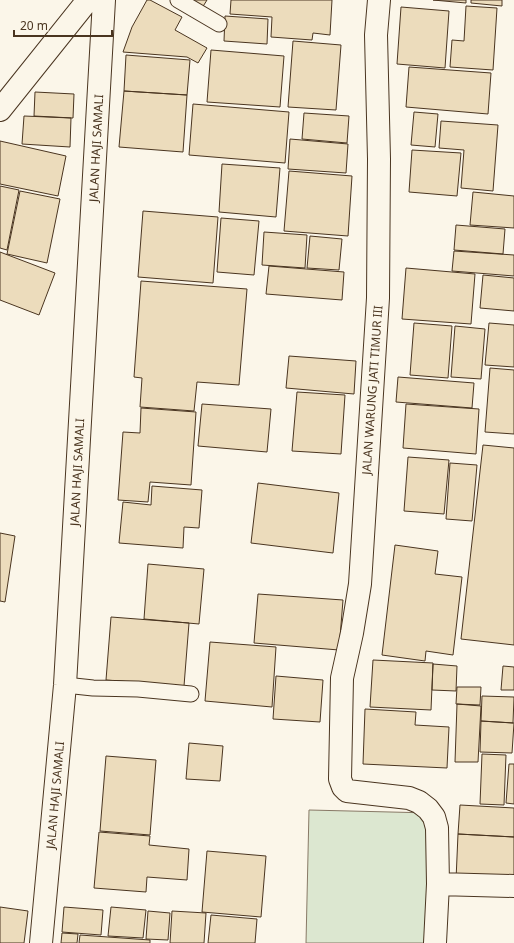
<svg xmlns="http://www.w3.org/2000/svg" width="514" height="943" font-family="'Noto Sans',sans-serif">
<style>
.green{fill:#dce7d0;stroke:#887966}
.building{fill:#ecdcbc;stroke:#4a3520}
.lines{fill:none;stroke-linecap:round;stroke-linejoin:round}
.lane-casing{stroke:#4a3520;stroke-width:17}
.street-casing{stroke:#4a3520;stroke-width:24}
.secondary-casing{stroke:#4a3520;stroke-width:24}
.lane{stroke:#fbf6e9;stroke-width:15}
.street{stroke:#fbf6e9;stroke-width:22}
.secondary{stroke:#fbf6e9;stroke-width:22}
.labels{text-anchor:middle;dominant-baseline:central;stroke-width:3;stroke-linejoin:round;paint-order:stroke}
.street-label{font-size:12px;fill:#4a3520;stroke:#fbf6e9}
</style>
<rect width="100%" height="100%" fill="#fbf6e9"/>
<path class="green" d="M309,810L431,813L428,943H306Z"/>
<path class="building" d="M147,0H150L182,17L175,30L207,48L198,63L187,57L123,52L132,27Z
M187,0H207L202,8Z
M231,0H332L330,35L313,33L312,40L271,37L272,17L230,14Z
M433,0H466V3Z
M471,0H502V6L471,3Z
M466,6L497,8L493,70L450,67L452,40L464,41Z
M401,7L449,11L445,68L397,64Z
M225,16L268,19L267,44L224,41Z
M293,41L341,45L336,110L288,107Z
M211,50L284,56L280,107L207,102Z
M126,55L190,60L187,95L124,91Z
M409,67L491,73L488,114L406,107Z
M124,91L187,95L183,152L119,147Z
M35,92L74,94L73,118L34,116Z
M193,104L289,112L285,163L189,155Z
M414,112L438,114L435,147L411,145Z
M304,113L349,116L347,143L302,139Z
M24,116L71,118L70,147L22,144Z
M441,121L498,125L493,191L461,188L464,150L439,148Z
M290,139L348,144L346,173L288,169Z
M0,141L66,156L58,196L0,184Z
M412,150L461,153L457,196L409,192Z
M222,164L280,168L276,217L219,212Z
M289,171L352,176L348,236L284,231Z
M0,186L19,190L7,250L0,248Z
M20,191L60,199L47,263L7,254Z
M473,192L514,196V228L470,225Z
M143,211L218,217L213,283L138,277Z
M221,218L259,221L254,275L217,272Z
M456,225L505,229L503,254L454,250Z
M264,232L307,235L305,268L262,265Z
M310,236L342,239L339,270L307,268Z
M454,251L514,255V276L452,271Z
M0,252L55,273L39,315L0,300Z
M269,266L344,272L342,300L266,294Z
M406,268L475,274L471,324L402,319Z
M483,275L514,278V311L480,308Z
M141,281L247,289L239,385L197,382L194,411L140,407L142,378L134,377Z
M414,323L452,326L448,378L410,375Z
M489,323L514,325V367L485,365Z
M455,326L485,329L481,379L451,377Z
M289,356L356,361L354,394L286,388Z
M490,368L514,370V434L485,432Z
M398,377L474,383L472,408L396,402Z
M297,392L345,395L341,454L292,451Z
M202,404L271,409L267,452L198,446Z
M406,404L479,409L476,454L403,448Z
M141,408L196,412L191,485L150,482L148,502L118,500L123,432L140,433Z
M483,445L514,448V645L461,639Z
M408,457L449,460L444,514L404,511Z
M450,463L477,465L472,521L446,519Z
M258,483L339,493L333,553L251,543Z
M152,486L202,490L199,528L184,527L183,548L119,543L123,502L151,505Z
M0,533L15,536L5,602L0,601Z
M395,545L438,551L435,574L462,577L453,655L426,651L425,661L382,655Z
M148,564L204,569L199,624L144,619Z
M258,594L343,600L339,650L254,643Z
M111,617L189,623L184,686L106,680Z
M210,642L276,647L272,707L205,701Z
M373,660L433,663L431,710L370,707Z
M433,664L457,666L456,691L432,690Z
M503,666L514,667V690H501Z
M276,676L323,680L320,722L273,719Z
M457,687H481L480,705L456,704Z
M482,696L514,697L513,723L481,721Z
M457,704L481,706L478,762H455Z
M365,709L416,712L415,725L449,727L447,768L363,764Z
M481,721L514,723L512,753L480,752Z
M189,743L223,746L220,781L186,779Z
M482,754L506,755L504,805L480,804Z
M106,756L156,760L150,835L100,831Z
M509,764H514V804L506,803Z
M460,805L514,808V837L458,834Z
M99,832L150,836L149,845L189,849L187,880L147,877L146,892L94,888Z
M458,834L514,837V883L456,880Z
M207,851L266,856L261,917L202,912Z
M0,907L28,911L24,943H0Z
M64,907L103,910L101,935L62,932Z
M111,907L146,910L143,938L108,936Z
M148,911L170,913L168,940L146,939Z
M172,911L206,913L204,943H170Z
M211,915L257,919L255,943H208Z
M62,933L78,934L77,943H61Z
M80,935L150,940V943H79Z"/>
<g class="lines">
<g class="lane-casing">
<path id="lane" d="M178,0L219,24
M65,685L93,688L138,689L191,694"/>
</g>
<g class="street-casing">
<path id="street" d="M379,0L376,35L379,159L378,298L360,584L352,633L342,678L340,779L343,787L347,791L409,798L419,802L428,809L434,817L437,828L438,884L435,943
M438,884L514,886"/>
</g>
<g class="secondary-casing">
<path id="secondary" d="M0,110L88,0
M41,943L65,685L104,0"/>
</g>
<use href="#lane" class="lane"/>
<use href="#street" class="street"/>
<use href="#secondary" class="secondary"/>
</g>
<g class="labels">
<g class="street-label">
<text transform="translate(96 148) rotate(-87)">JALAN HAJI SAMALI</text>
<text transform="translate(372 390) rotate(-86)">JALAN WARUNG JATI TIMUR III</text>
<text transform="translate(77 472) rotate(-87)">JALAN HAJI SAMALI</text>
<text transform="translate(55 795) rotate(-85)">JALAN HAJI SAMALI</text>
</g>
</g>
<path d="M14 30v6h98v-6" fill="none" stroke="#4a3520" stroke-width="2"/>
<text x="20" y="30" font-size="12" fill="#4a3520" stroke="#fbf6e9" stroke-width="3" paint-order="stroke">20 m</text>
</svg>
